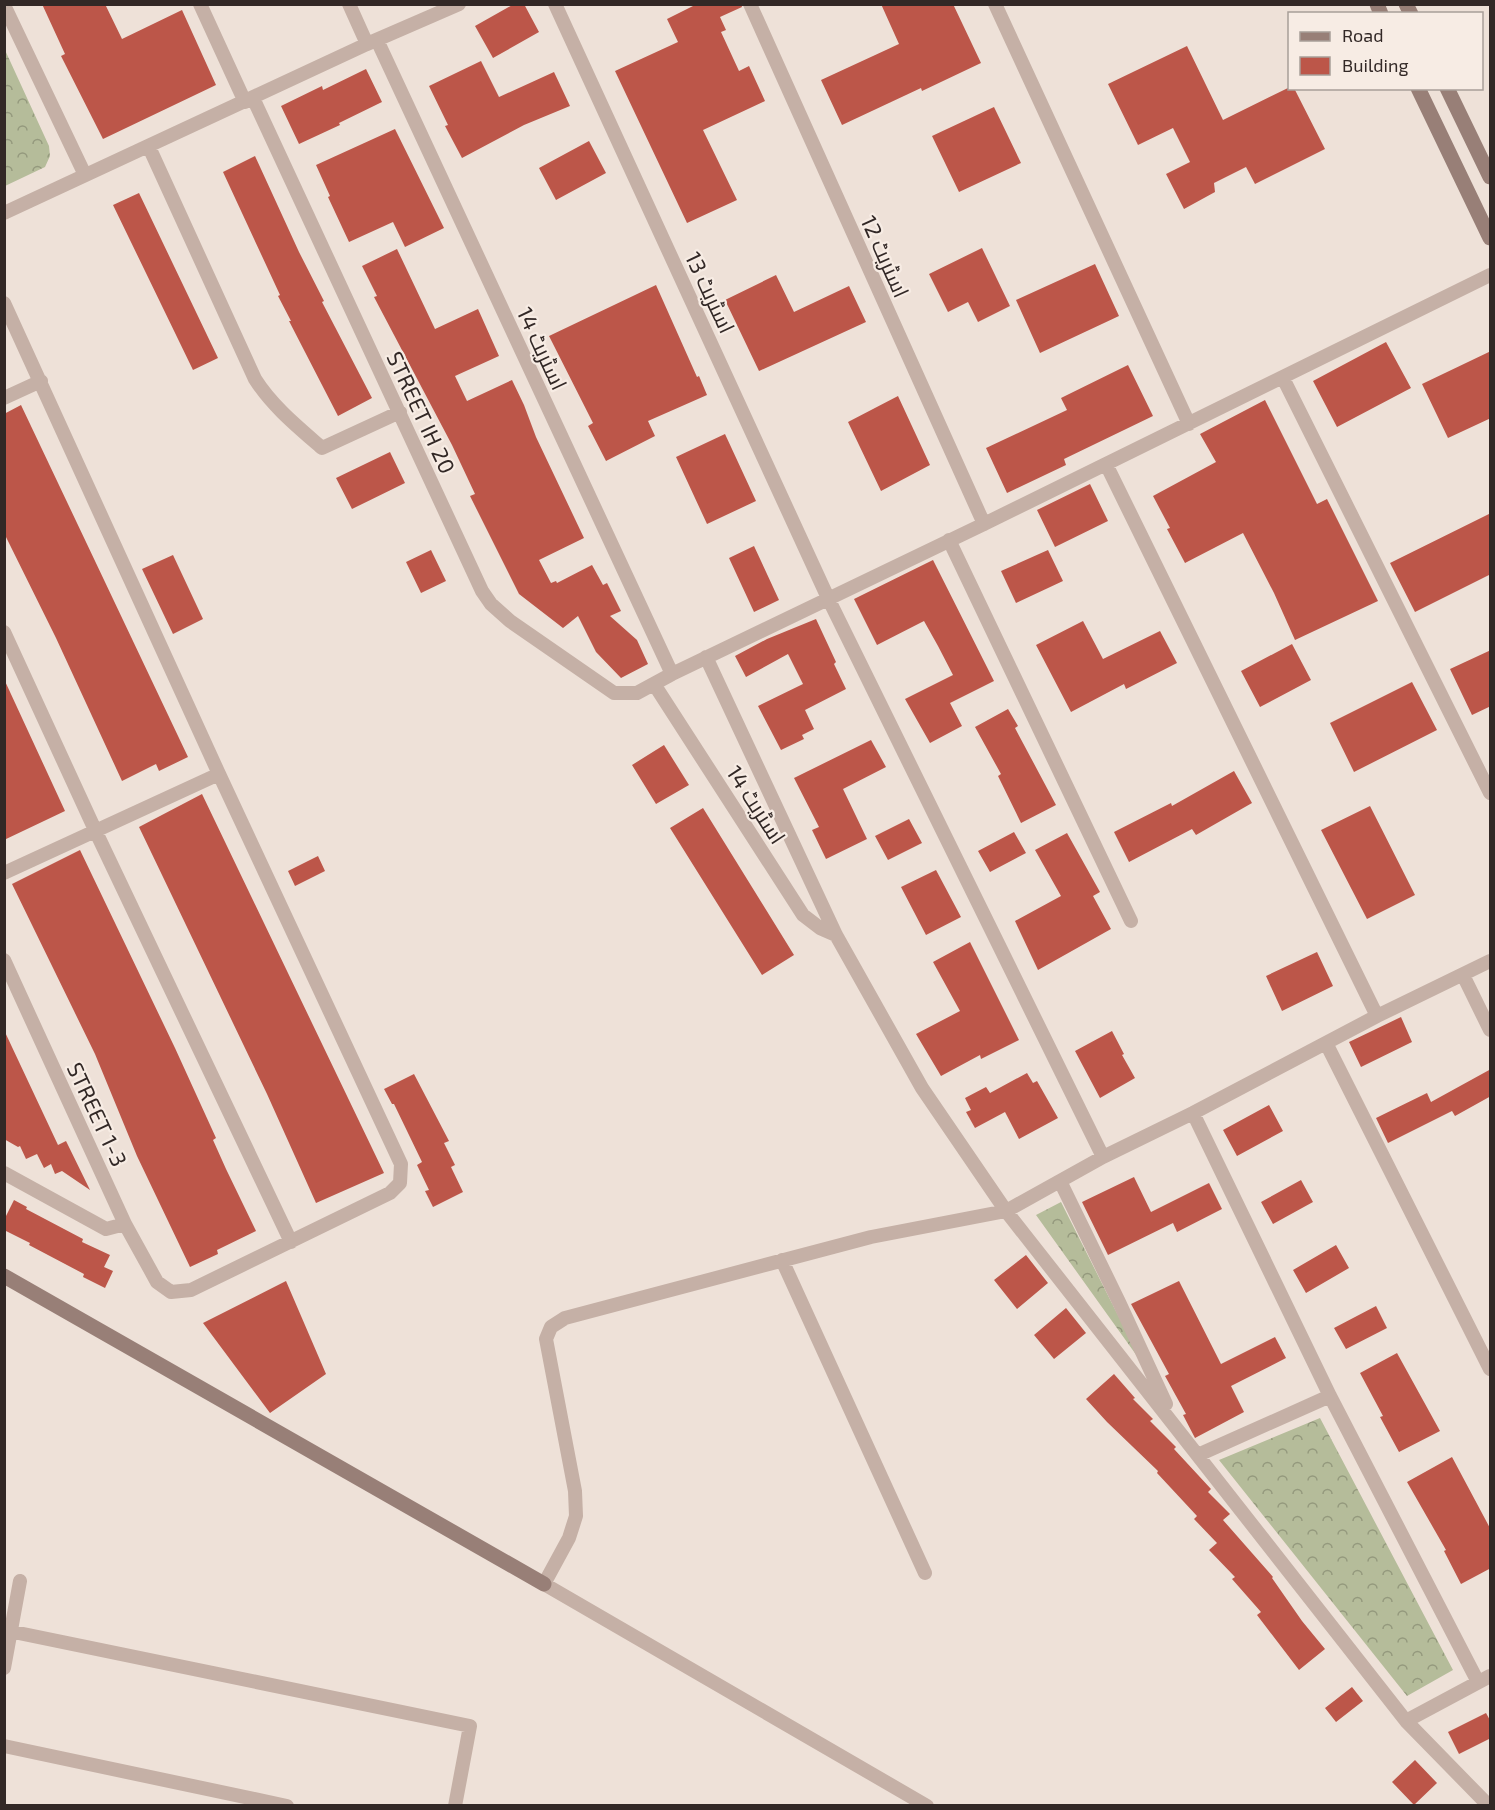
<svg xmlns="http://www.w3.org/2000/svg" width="1495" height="1810" font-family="'Exo 2',Cairo,sans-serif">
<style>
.forest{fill:url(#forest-crowns)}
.building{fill:#bc5649}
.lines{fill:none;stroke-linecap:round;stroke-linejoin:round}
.street{stroke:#c5b0a6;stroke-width:14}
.secondary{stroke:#987f77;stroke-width:15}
.labels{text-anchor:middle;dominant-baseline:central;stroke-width:4.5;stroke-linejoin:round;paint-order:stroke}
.street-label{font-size:22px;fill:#322826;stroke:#f7ece4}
</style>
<defs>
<pattern id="forest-crowns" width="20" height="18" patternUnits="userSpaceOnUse" patternTransform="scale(1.5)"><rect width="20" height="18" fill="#b5bc9a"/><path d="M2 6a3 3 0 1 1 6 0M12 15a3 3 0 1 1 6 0" fill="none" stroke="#94997d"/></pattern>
</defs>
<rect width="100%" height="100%" fill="#eee1d8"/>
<path class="forest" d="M5,50L49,146L50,156L45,167L5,186Z
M1061,1202L1142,1363L1036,1215Z
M1320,1418L1453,1670L1407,1696L1219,1460Z"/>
<path class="building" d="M42,4H105L122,39L182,10L216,85L103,139L61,56L65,54Z
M514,4H524L539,32L493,58L475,26Z
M697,4H741L742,7L720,17L726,30L721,32L739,71L749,66L765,101L703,130L737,200L687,223L615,71L678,42L667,19Z
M881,4H953L981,63L922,91L921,88L842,125L821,80L899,44Z
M1187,46L1223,120L1290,87V88H1294L1325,149L1255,184L1246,167L1214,183L1215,192L1184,209L1166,174L1190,162L1173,128L1138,145L1108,84Z
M481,61L499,97L554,72L570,106L524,125L462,158L445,126L448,125L429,86Z
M366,69L382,102L339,123L340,125L299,144L281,106L322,86L323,90Z
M994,107L1021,163L959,192L932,136Z
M395,129L444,228L405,247L393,222L349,242L328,197L330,196L316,165Z
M589,141L606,173L556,200L539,168Z
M255,156L299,252L324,301L322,302L372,398L338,416L289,321H291L278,296L280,295L223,172Z
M139,193L218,358L193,370L113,205Z
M982,248L1010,306L978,322L968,302L948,312L929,274Z
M397,249L435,329L478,309L499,356L455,376L467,401L512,380L524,405L536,437L584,538L539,560L551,583L556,581L557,583L592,565L603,585L607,583L621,611L610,616L637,640L648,664L621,678L596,652L578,616L563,628L519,594L470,496L475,494L452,445L374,297L377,296L362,266Z
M1095,264L1119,316L1040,353L1016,300Z
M776,275L794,312L849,286L866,322L759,371L725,300Z
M656,285L697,377L699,376L707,395L648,421L655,436L606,461L588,426L593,423L549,336Z
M1386,342L1411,388L1337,427L1313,381Z
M1491,351V418L1448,438L1422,384Z
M1128,365L1153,416L1064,459L1066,465L1007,493L986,448L1067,410L1061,398Z
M898,396L930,465L881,491L848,422Z
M1265,400L1317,504L1327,499L1378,601L1295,640L1274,593L1243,533L1185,563L1167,529L1170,528L1153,496L1216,462L1200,434Z
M21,405L188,757L159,771L156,764L122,781L56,638L4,533V414Z
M725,434L756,501L707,524L676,457Z
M390,452L405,483L352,509L336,478Z
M1090,484L1108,521L1055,547L1037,510Z
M1491,513V574L1415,612L1390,563Z
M754,546L779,600L754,612L729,558Z
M431,550L446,581L421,593L406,562Z
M1048,550L1063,581L1016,603L1001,571Z
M173,555L203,619L173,634L142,569Z
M933,560L994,681L950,703L962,726L930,743L905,699L953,675L938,646L924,621L877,645L854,599Z
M816,619L836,662L834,664L846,689L805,710L814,729L802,735L804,739L781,750L758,706L803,684L788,654L746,677L735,656L767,639Z
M1083,621L1103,659L1160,631L1177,663L1126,689L1124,684L1071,712L1036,645Z
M1292,644L1311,680L1260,707L1241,671Z
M1491,650V706L1472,715L1450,669Z
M4,679L65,811L4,840Z
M1412,682L1437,730L1354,772L1330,723Z
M1008,709L1018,726L1015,728L1056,805L1021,823L998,776L1001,774L975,727Z
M871,740L886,767L843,789L867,839L826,859L812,830L819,827L794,778Z
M664,745L689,785L656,804L632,765Z
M1234,771L1252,803L1196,835L1192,829L1129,862L1114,832L1171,803L1172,806Z
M202,794L384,1173L316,1203L267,1094L139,827Z
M1370,806L1415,895L1367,919L1321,830Z
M703,808L794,955L762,975L670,828Z
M909,819L922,843L888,860L875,836Z
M1014,832L1026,853L990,872L978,851Z
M1067,833L1100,892L1093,896L1111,929L1038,970L1015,921L1061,896L1035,850Z
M80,850L175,1048L216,1138L213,1140L226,1169L256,1231L217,1250L218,1254L190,1267L137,1156L95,1054L12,884Z
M318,856L325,871L295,886L288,871Z
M936,870L961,917L926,935L901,887Z
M970,942L1019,1040L981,1059L980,1055L941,1076L916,1034L960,1011L933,962Z
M1317,952L1333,986L1282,1011L1266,976Z
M1401,1017L1412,1042L1361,1067L1349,1042Z
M4,1030L58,1145L66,1141L90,1190L62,1171L55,1174L51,1164L44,1168L37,1154L26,1159L20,1146L18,1147L4,1139Z
M1112,1031L1124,1054L1122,1055L1135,1078L1100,1098L1075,1051Z
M1491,1069V1096L1455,1116L1452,1111L1388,1143L1376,1118L1427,1093L1431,1102Z
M1027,1073L1033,1083L1037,1081L1058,1118L1019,1139L1005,1112L975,1128L966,1112L971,1110L965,1098L986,1087L990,1093Z
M414,1074L449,1141L444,1143L455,1165L451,1167L463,1192L433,1207L425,1191L429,1190L417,1165L422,1162L394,1104H392L384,1089Z
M1269,1105L1283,1131L1237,1156L1223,1130Z
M1134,1177L1151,1212L1209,1183L1222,1209L1177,1232L1173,1223L1108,1255L1082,1202Z
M1301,1180L1313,1202L1273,1224L1261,1202Z
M14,1200L27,1207L26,1209L83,1239L82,1242L110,1255L104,1267L113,1271L105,1288L83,1277L84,1274L29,1245L30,1243L4,1230V1220Z
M1336,1245L1349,1268L1306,1293L1293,1270Z
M1026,1255L1048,1283L1017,1309L994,1280Z
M286,1281L326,1374L270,1413L203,1323Z
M1179,1281L1221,1364L1275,1337L1286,1358L1231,1386L1244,1412L1195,1438L1183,1415L1186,1414L1165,1376L1169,1374L1131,1304Z
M1376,1306L1387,1328L1346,1349L1334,1328Z
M1066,1308L1086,1333L1054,1359L1034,1335Z
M1397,1353L1440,1431L1399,1452L1380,1417L1383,1416L1360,1373Z
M1114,1374L1135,1398L1133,1399L1153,1419L1150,1421L1176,1447L1174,1449L1211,1489L1208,1492L1230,1514L1223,1520L1273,1577L1272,1578L1302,1621L1325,1649L1299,1670L1257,1615L1261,1612L1232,1579L1235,1577L1209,1550L1217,1543L1194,1519L1197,1516L1157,1473L1158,1471L1107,1422L1086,1399Z
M1452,1457L1491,1530V1568L1461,1584L1444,1551L1446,1550L1407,1482Z
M1352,1687L1363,1701L1336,1722L1325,1708Z
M1486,1713L1491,1722V1738L1459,1754L1448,1732Z
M1415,1760L1437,1783L1414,1805L1392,1782Z"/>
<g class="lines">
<path class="street" d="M200,4L245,102
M349,4L367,44
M555,4L828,598L1103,1157
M750,4L984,524
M995,4L1189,424
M4,5L85,175
M377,40L672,674
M253,98L482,591L491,604L510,621L614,693H637L672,674L984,524L1490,275
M149,147L255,379C272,406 298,427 322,448L400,412
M4,213L367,44L459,4
M4,303L219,774L401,1164L400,1183L390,1193L191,1290L171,1292L157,1282L125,1224L4,960
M1283,378L1490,793
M4,398L41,381
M1106,464L1377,1016
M949,540L1131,921
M4,632L96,832L291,1242
M706,657L836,935L922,1088L1006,1211L1406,1721L1489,1806
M654,684L803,915L820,928L836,935
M4,873L219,774
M1463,975L1490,1030
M1326,1043L1490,1369
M1193,1113L1330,1396L1478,1682
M4,1173L106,1229L125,1224
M1060,1181L1119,1302L1166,1404
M782,1260L925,1573
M1198,1455L1330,1396
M4,1630L470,1726L455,1806
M4,1668L20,1581
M1406,1721L1490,1676
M4,1746L287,1806
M927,1806L544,1584L569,1538L576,1516L575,1491L546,1339L551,1327L565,1318L871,1237L1006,1211L1103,1157L1193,1113L1377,1016L1490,961"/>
<path class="secondary" d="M1377,4L1381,14
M1406,4L1411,14
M1418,88L1490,238
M1447,88L1490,177
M4,1276L544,1584"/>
</g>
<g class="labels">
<g class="street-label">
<text transform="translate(886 256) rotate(66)">اسٹریٹ 12</text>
<text transform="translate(711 292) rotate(65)">اسٹریٹ 13</text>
<text transform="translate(543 348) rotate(65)">اسٹریٹ 14</text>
<text transform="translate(422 412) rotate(65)">STREET IH 20</text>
<text transform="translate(757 804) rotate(57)">اسٹریٹ 14</text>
<text transform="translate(98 1114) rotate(65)">STREET 1-3</text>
</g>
</g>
<rect width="1495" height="1810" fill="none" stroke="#322826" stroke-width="12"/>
<rect x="1288" y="12" width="195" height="78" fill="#f7ece4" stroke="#a89e98" stroke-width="1.5"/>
<rect x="1300" y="32" width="30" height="9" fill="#987f77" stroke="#a89e98" stroke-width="1.5"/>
<text x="1342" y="42" font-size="18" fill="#322826">Road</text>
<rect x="1300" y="57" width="30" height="18" fill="#bc5649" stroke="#a89e98" stroke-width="1.5"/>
<text x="1342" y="72" font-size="18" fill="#322826">Building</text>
</svg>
